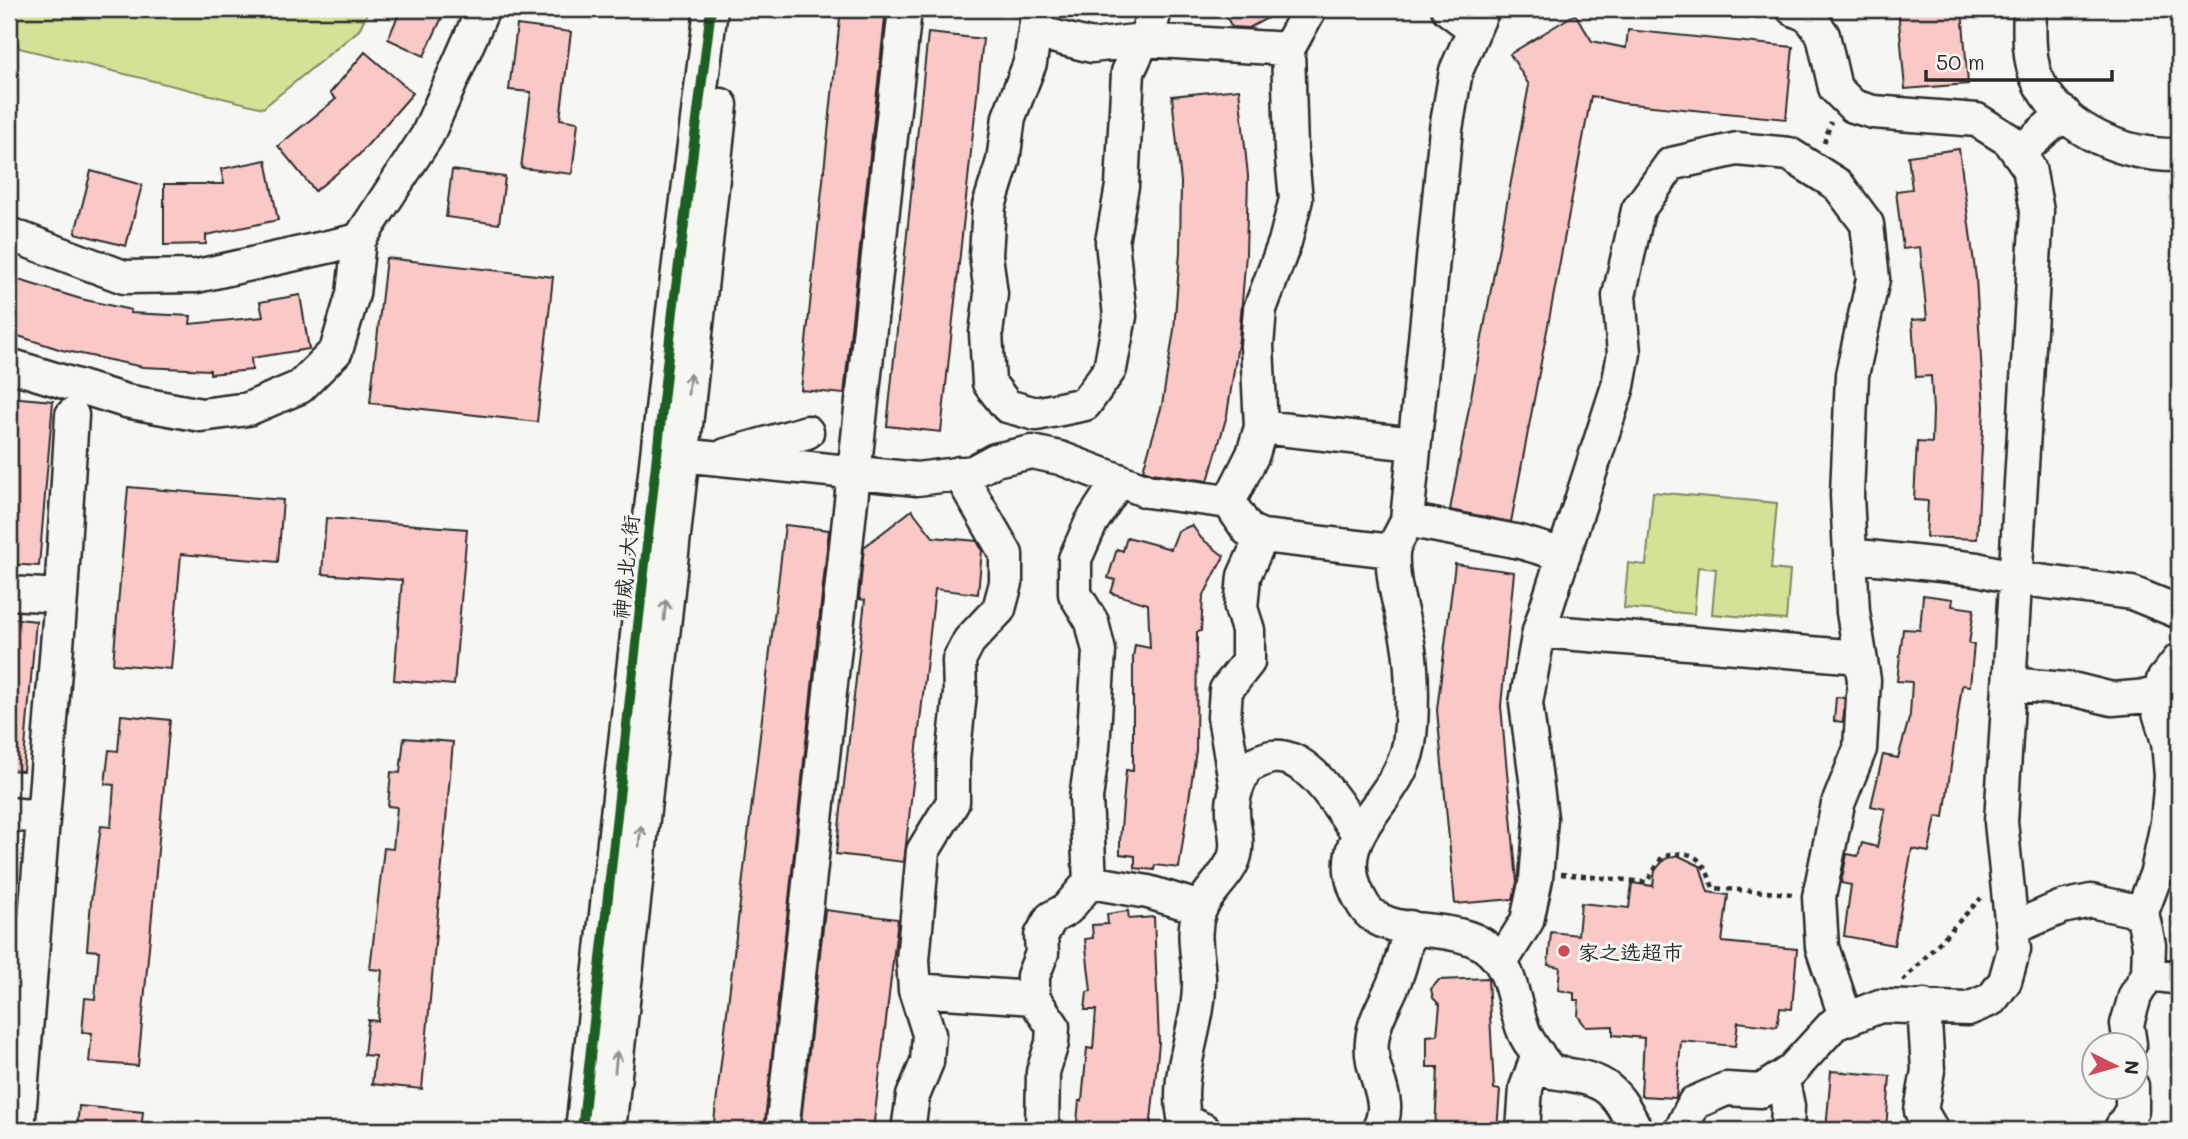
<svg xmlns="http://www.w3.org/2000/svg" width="2188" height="1139" font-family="Mali,'LXGW WenKai TC',sans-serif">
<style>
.green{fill:#d2e397;stroke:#7e8761;stroke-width:2}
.building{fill:#fac9c7;stroke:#2b2b2b;stroke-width:2}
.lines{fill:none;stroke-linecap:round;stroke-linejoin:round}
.minor-casing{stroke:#2b2b2b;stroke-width:37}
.path{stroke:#2b2b2b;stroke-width:4.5;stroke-dasharray:5 5;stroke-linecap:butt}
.minor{stroke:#f6f6f2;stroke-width:32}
.cycleway-casing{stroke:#f6f6f2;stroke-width:15}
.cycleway{stroke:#1b5e20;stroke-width:10}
.oneway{stroke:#90908e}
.poi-dot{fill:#d1495b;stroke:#f6f6f2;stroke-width:2.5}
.labels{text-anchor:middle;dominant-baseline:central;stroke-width:6;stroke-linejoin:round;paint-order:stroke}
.street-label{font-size:21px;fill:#2b2b2b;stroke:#f6f6f2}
.poi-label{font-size:21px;fill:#2b2b2b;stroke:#f6f6f2;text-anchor:start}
</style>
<rect width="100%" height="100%" fill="#f6f6f2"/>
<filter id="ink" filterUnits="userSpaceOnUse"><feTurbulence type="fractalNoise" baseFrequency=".0143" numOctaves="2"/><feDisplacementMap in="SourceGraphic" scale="14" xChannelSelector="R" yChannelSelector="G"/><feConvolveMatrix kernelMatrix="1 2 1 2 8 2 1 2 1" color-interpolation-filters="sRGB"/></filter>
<g filter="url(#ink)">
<path class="green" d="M9,9H369L359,30L263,108L19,48L9,24Z
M1653,492L1777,503L1771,569L1790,571L1786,620L1712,614L1716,569L1698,567L1694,614L1624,608L1628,563L1646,565Z"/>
<path class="building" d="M401,9H446L424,56L388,39Z
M841,9H886L844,394L801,390Z
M1222,9H1284L1249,28L1232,27Z
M1898,9H1962L1968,84L1905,89Z
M1575,14L1592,41L1626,48L1628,30L1793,47L1786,119L1621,103L1591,96L1511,522L1450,510L1529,85L1510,54Z
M517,25L571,32L560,119L578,122L572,174L521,168L531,92L509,90Z
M928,33L983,39L941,432L887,426Z
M365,52L413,93L358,156L315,191L278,146L336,99L330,93Z
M1239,89L1248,176L1246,254L1239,338L1227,415L1208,481L1152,473L1143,470L1162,405L1174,330L1180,252L1181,182L1172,96Z
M1959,149L1976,278L1984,408L1977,539L1926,537L1928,501L1914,500L1917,442L1932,443L1933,411L1931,376L1916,377L1912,320L1927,319L1920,247L1903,249L1896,191L1912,189L1908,156Z
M266,160L278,220L206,235V244L164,245V184H224L221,169Z
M452,170L505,177L499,224L446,217Z
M91,171L142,185L126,246L75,233Z
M386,258L553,277L537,422L370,403Z
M9,277L81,299L131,310L130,313L191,316L190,324L263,317L260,302L300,295L309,349L251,358L252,370L210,374V370L143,367L62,350L9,333Z
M9,397L53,401L39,566L9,564Z
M128,487L283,500L278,562L181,554L171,669L113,664Z
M912,510L933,537L977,541L982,550L978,594L935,589L904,862L836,854L865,600L859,599L864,547Z
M326,518L467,529L454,685L394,680L402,580L322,574Z
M785,525L829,530L764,1130H713Z
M1192,525L1201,538L1224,556L1203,597L1201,631L1197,632L1196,751L1179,868L1155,865L1154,870L1135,868V856L1120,854V840L1126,770L1133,771V657L1135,645L1150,648L1148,604L1111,593L1115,580L1108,578L1117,549L1123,551L1127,537L1171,549L1178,531Z
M1455,564L1514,572L1501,706L1517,882L1513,899L1455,904L1437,710Z
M1923,595L1953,599L1952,606L1974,609L1969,644H1974L1970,686L1962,685L1944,817L1936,816L1929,852L1912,849L1894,945L1844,936L1851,885L1841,883L1847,854L1858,856L1862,843L1877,847L1885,809L1871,806L1883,755L1898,758L1910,715L1912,682L1897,681L1903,629L1920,630Z
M9,618L36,621L23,771L9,770Z
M1836,697L1845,698L1843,722L1834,721Z
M121,715L170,720L138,1066L89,1062L92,1033L82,1032L85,998L95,999L99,951L87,950L91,901L101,826L111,827L114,785L105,784L109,750L118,751Z
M404,738L453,742L422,1089L372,1084L375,1056L364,1055L368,1020L378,1021L382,970L370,969L384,848L393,849L397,807L388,806L391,772L400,773Z
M1677,855L1700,866L1708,892L1728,895L1722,942L1797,949L1792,1009L1780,1008L1777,1027L1738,1022L1735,1046L1681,1041L1676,1098L1641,1096L1644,1038L1613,1035V1026L1586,1027L1578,1016L1579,1000H1574V993L1558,990L1560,967L1548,965L1551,932L1578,935L1581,903L1629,908L1632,883L1653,886L1655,870L1665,859Z
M825,910L898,919L873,1130H800Z
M1128,911L1129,919L1154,917L1159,1043L1150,1130H1081L1082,1122H1077L1079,1101H1082L1087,1048L1093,1049L1096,1010H1085L1087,992L1091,991L1085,939L1093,938L1092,925L1108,924L1107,914Z
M1488,978L1494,1089L1500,1090L1497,1130H1435L1438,1067H1427V1036L1437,1035L1440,1005L1433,998L1431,989L1439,980Z
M1831,1071L1890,1076L1886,1130H1826Z
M79,1106L143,1112L141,1130H77Z"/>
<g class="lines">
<g class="minor-casing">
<path id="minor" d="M1038,9L1030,63L1009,117L1003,161L989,206L986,255L991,294L986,333L989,383L1007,406L1036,414L1085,404L1110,369L1120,316L1112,242L1122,186L1128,72L1153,19L1154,9
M1448,9L1473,28
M1483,9L1456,71L1446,129L1407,520C1404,530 1393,544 1393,553C1391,583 1403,614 1408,643C1413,670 1413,717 1409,744C1398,807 1320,835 1364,906C1385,940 1453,921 1486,947C1514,968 1512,1003 1524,1032C1530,1046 1542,1060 1551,1072C1602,1079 1613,1083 1636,1130
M2030,9C2029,31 2028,62 2039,83C2066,133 2126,156 2179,155
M1036,32L1092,46L1143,40L1288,49
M2019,153L2064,113
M9,234L124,277L197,276L359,240L427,136L483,9
M9,365L126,401L201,415L248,409L300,387L336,351L353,294L359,240
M1261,427L1414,444
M681,455L917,479L973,472L995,460L1032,452L1060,458L1147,491L1229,502L1248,530L1262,536L1392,551
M726,455L807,432
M1229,502L1253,454L1261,427L1257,346L1260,309L1285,242L1296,199L1291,149L1288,49L1310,9
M1407,520L1520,542L1564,555
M1850,555L1977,569L2016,578L2132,593L2179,612
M9,593L61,596
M1539,631L1860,657
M2010,684L2076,690L2112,699L2160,695
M1236,787L1224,717L1226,690L1248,662V630L1241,608L1244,576L1262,536
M9,814L41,817
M1090,882L1148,892L1201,908
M2013,928L2062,907L2091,901L2142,912
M1502,961L1527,921L1536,879L1541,818L1526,703L1539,631L1618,386L1624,353L1619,296L1638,210L1671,164L1737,149L1789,154L1838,185L1867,224L1873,279L1852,375L1847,495L1853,612L1864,680L1860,749L1838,804L1819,897L1822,947L1846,1019
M2148,974L2179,978
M915,990L1033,998
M1924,1006L1928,1070L1921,1111L1932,1130
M2130,1044L2127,1024L2135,996L2148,974L2149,945L2142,912L2157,872L2167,823L2171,776L2168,742L2158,709L2163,680L2179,660
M1782,1077L1788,1106L1787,1130
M18,1130L61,596L72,415
M582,1130L673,311L711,9
M609,1130L721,105
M782,1130L905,9
M908,1130L913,1096L927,1062L929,1034L915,990L913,960L923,851L953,802V759L960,693L959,660L969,641L999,609L1006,583V554L959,473
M1042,1130L1043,1072L1052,1043L1053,1026L1033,998V976L1042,953L1041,936L1051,918L1067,909L1090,882L1086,798L1093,748L1099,651L1092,622L1075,594V559L1091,523L1119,480
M1204,1130L1185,1121C1173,1073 1201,1027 1199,978C1198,953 1191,934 1200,909C1208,890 1230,875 1235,855C1239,840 1233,827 1233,812C1232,795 1239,782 1246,767C1254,764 1264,758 1272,757C1309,752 1338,807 1358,833
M1378,1130C1396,1099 1368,1074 1372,1041C1374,1018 1387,1001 1395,980C1402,963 1406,944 1410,927
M1523,1130L1526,1088L1538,1054
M1681,1130L1694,1103L1726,1089L1761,1091L1791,1071L1834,1024L1880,1006L1968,1009L1992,999L2005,981L2014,949L2001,822L2037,211L2029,168L2009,140L1977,120L1873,112L1853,106L1835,88L1823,35L1809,16L1793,9
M2120,1130L2132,1110V1086"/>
</g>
<path class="path" d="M1824,143L1831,122
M1561,874L1647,882L1662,857C1692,847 1704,858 1713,888L1793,894
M1903,981L1981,898"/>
<use href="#minor" class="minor"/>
<g class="cycleway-casing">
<path id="cycleway" d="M582,1130L673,311L711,9"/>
</g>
<use href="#cycleway" class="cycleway"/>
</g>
<defs><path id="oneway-shaft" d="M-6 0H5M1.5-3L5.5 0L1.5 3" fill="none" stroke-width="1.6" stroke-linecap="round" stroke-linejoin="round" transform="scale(1.75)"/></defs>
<g class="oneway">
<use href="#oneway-shaft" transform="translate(689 384) rotate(-84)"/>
<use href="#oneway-shaft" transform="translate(665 610) rotate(-84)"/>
<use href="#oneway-shaft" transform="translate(640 836) rotate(-84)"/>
<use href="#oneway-shaft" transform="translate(616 1062) rotate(-84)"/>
</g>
</g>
<circle class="poi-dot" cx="1564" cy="951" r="7"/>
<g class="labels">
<g class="street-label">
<text transform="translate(625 567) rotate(-84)">神威北大街</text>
</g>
<g class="poi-label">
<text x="1578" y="951">家之选超市</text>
</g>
</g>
<rect width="2188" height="1139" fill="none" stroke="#f6f6f2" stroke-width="35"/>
<rect x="18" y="18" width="2153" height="1104" fill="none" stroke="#2b2b2b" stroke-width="2.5" filter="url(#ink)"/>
<g transform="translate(2115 1066) rotate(95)"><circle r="33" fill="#f6f6f2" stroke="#a5a5a2" stroke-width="2"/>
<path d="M0-5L12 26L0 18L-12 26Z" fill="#d1495b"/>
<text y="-10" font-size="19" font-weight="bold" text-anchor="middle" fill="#2b2b2b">N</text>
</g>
<path d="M1926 70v10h186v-10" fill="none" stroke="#2b2b2b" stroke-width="3.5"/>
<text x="1936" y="70" font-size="21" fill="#2b2b2b" stroke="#f6f6f2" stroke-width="5" paint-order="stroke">50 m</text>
</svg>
